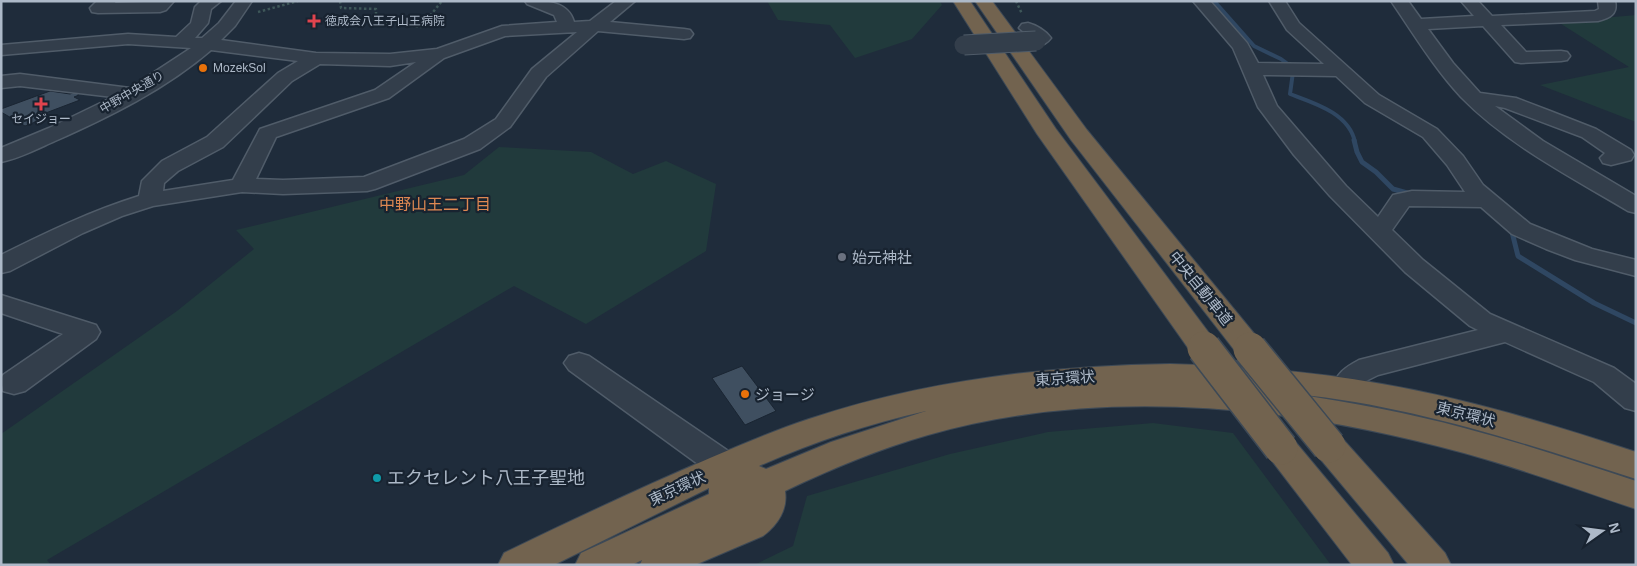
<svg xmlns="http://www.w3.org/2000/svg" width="1637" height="566" font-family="Arial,'Noto Sans JP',sans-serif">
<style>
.green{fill:#213a3c}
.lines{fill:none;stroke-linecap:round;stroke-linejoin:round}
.stream-far1{stroke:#2f4762;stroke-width:4}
.stream{stroke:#2f4762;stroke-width:5}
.building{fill:#3f4f60;stroke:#1a2532}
.minor-casing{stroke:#505c69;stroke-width:3}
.highway-casing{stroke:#3d4956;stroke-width:2}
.path{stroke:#3e5759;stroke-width:2.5;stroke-dasharray:2.5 2.5;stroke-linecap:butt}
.minor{fill:#333e4b;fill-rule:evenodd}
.highway{fill:#72634f;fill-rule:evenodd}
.minor-bridge-casing{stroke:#505c69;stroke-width:21;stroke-linecap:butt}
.highway-bridge-casing{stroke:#3d4956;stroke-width:36;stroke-linecap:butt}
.minor-bridge{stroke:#333e4b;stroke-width:19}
.highway-bridge{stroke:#72634f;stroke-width:33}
.health-dot{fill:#e0444e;stroke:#182330;stroke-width:2}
.food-dot{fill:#e8710a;stroke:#182330;stroke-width:2}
.worship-dot{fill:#6b7280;stroke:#182330;stroke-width:2}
.culture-dot{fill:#0f9aa8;stroke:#182330;stroke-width:2}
.labels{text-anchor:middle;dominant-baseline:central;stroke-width:4.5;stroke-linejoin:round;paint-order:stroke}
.far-poi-label{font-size:12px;fill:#adb9c8;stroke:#182330;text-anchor:start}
.far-street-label{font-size:12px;fill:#adb9c8;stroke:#182330}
.poi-label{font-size:15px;fill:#adb9c8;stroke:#182330;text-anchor:start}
.street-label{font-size:15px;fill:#adb9c8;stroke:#182330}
.neighbourhood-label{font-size:16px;fill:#de8852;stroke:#182330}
.near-poi-label{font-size:18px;fill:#adb9c8;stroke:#182330;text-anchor:start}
</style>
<rect width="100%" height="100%" fill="#1f2c3b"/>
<path class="green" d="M767,1H940L942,5L912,39L855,58L830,25L778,20Z
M1636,15V122L1540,85L1629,67L1558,22Z
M499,147L591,152L633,174L666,161L716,184L706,251L586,324L514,286L47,560L51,565H1V434L177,311L254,249L236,230L464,175Z
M1153,423L1233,433L1331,565H754L793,546L807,496L950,454L1048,432Z"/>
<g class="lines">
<path class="stream-far1" d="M1214,1L1254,46L1281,59L1292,67
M1293,72L1290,94C1314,103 1349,113 1355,142"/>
<path class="stream" d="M1354,140L1357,152L1362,162L1376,172L1393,189L1407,193
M1511,228L1518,256L1594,303L1636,323"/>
</g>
<path class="building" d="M50,91L70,94L75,92L79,95L74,97L80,100L43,114L48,117L25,126L1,112V109Z
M742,366L776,411L745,425L712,378Z"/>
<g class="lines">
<g class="minor-casing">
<path id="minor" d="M97,1H116L115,3L174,1L166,10L160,12L98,13L92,12L90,8Z
M201,1H221L211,9L208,23L195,38H202L219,23L236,1H252L235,26L221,40L316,53L390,54L437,49L502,26L557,22L554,15L527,4L525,1C544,1 568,0 574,22L590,21L616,1H635L610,22L684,29L690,30L693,34L690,38L684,39L598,31L546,77L510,127L480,149L375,189L367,191L283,194L242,192L153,206L122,216L83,233L10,271L1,273V255C47,232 91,211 139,196L142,181L162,161L207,137L278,73L298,61L211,50C166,89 109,117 55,141C37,149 20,158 1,162V148L49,128L113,97L20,86L1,88V76L20,74L130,88L191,48L128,44L1,55V45L128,34L176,37L191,23L195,7ZM577,32L532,69L496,119L464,139L364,177L283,180L256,179L276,137L389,98L444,58L505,36ZM416,62L375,90L260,129L233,180L163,191L164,183L178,171L223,147L292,81L320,64L390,66Z
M1193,1H1210L1247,43L1258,63L1324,64L1287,30L1269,1H1285L1299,23L1379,95L1437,129L1463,156L1483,185L1530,224L1592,249L1636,260V276L1575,260L1546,249L1512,234L1481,207L1409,206L1392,230L1423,260L1490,314L1614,368L1636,384V411L1625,408L1594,382L1505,342L1378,375L1364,382L1356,397L1345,400L1334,397L1330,389C1339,373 1342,369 1359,360L1478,330L1470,326L1405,272L1330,196L1294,155L1258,107L1233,48ZM1263,75L1336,76L1365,103L1423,137L1447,165L1465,192L1412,191L1393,195L1378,217L1346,186L1277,106Z
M1391,1H1408L1421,19L1474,16L1461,1H1478L1492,16L1595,11L1599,9L1598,1H1615C1618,14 1610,18 1598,21L1501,25L1526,52L1561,51L1567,52L1570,56L1567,60L1561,61L1521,63L1515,62L1483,26L1428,29L1453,63L1480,93L1516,98L1550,111L1596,129L1631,150L1634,155L1631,160L1611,165L1603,163L1600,158L1605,153L1582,137L1505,108L1495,106L1543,141L1636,196V213L1628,211C1571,177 1508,145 1461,97C1434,68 1413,33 1391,1Z
M1028,23C1036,25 1046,31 1051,38C1046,45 1038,47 1030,45L1027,41L1030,37L1019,28L1022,24Z
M1,295L96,325L100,332L96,339L25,391L14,394L3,391L1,379L3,375L63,334L1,313Z
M579,353L589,356L737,457L741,466L737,475L725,479L713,475L569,370L564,363L569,356Z"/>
</g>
<g class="highway-casing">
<path id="highway" d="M953,1H970L1056,129L1215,341L1219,348L1215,355L1204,358L1193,355L1037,134Z
M975,1H992L1087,130L1261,342L1265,349L1261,356L1250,359L1239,356L1071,140Z
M1170,364C1242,366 1312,371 1382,384C1469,399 1553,425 1636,452V479C1524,443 1414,406 1296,394C1353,403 1409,413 1464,428C1522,443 1579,462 1636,481V509C1579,490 1522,469 1464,453C1291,406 1104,385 928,435C879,449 831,469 785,491C788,509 778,525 763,536L695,565H640L642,560L632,565H575L581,553L709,494V488L554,565H498L504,553C572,520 640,488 710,458C743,444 775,430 809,419C926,380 1047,366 1170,364ZM926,411L831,442L766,469L759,466C813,442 868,424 926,411Z
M1329,433L1341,437L1445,553L1451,565H1409L1317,455L1312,446L1317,437Z
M1281,435L1293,439L1388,553L1394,565H1352L1269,457L1264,448L1269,439Z"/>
</g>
<path class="path" d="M340,1L341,8L376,9V22L421,27L442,1
M1016,1L1022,14
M258,12L298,1"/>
<use href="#minor" class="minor"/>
<use href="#highway" class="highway"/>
<g class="minor-bridge-casing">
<path id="minor-bridge" d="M964,45L1036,41"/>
</g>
<g class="highway-bridge-casing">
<path id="highway-bridge" d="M1204,348L1281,448
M1250,349L1329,446"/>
</g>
<use href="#minor-bridge" class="minor-bridge"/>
<use href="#highway-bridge" class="highway-bridge"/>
</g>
<g class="health-dot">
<path d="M311.5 13.5h5v5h5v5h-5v5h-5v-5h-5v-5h5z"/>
<path d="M38.5 96.5h5v5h5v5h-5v5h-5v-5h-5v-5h5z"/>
</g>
<g class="food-dot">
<circle cx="203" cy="68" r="5"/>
<circle cx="745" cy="394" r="5"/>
</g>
<circle class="worship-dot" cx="842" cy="257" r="5"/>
<circle class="culture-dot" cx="377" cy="478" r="5"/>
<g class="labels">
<g class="far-poi-label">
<text x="325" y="21">徳成会八王子山王病院</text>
<text x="213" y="68">MozekSol</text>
<text x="41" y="119" text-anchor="middle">セイジョー</text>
</g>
<g class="far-street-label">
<text transform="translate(132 92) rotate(-30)">中野中央通り</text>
</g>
<g class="poi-label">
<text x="852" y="257">始元神社</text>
<text x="755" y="394">ジョージ</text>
</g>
<g class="street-label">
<text transform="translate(1201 288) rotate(51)">中央自動車道</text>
<text transform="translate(1065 378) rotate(-4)">東京環状</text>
<text transform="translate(1466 414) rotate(14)">東京環状</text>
<text transform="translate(677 488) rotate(-25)">東京環状</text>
</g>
<g class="neighbourhood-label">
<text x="435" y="204">中野山王二丁目</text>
</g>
<g class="near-poi-label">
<text x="387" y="478">エクセレント八王子聖地</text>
</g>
</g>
<rect width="1637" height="566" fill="none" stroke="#adb9c8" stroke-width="5"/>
<g transform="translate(1602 531) rotate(76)" stroke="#182330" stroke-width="4" paint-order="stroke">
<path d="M0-4L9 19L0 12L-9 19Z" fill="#adb9c8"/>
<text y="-8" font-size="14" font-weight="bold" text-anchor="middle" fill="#adb9c8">N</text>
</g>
</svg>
